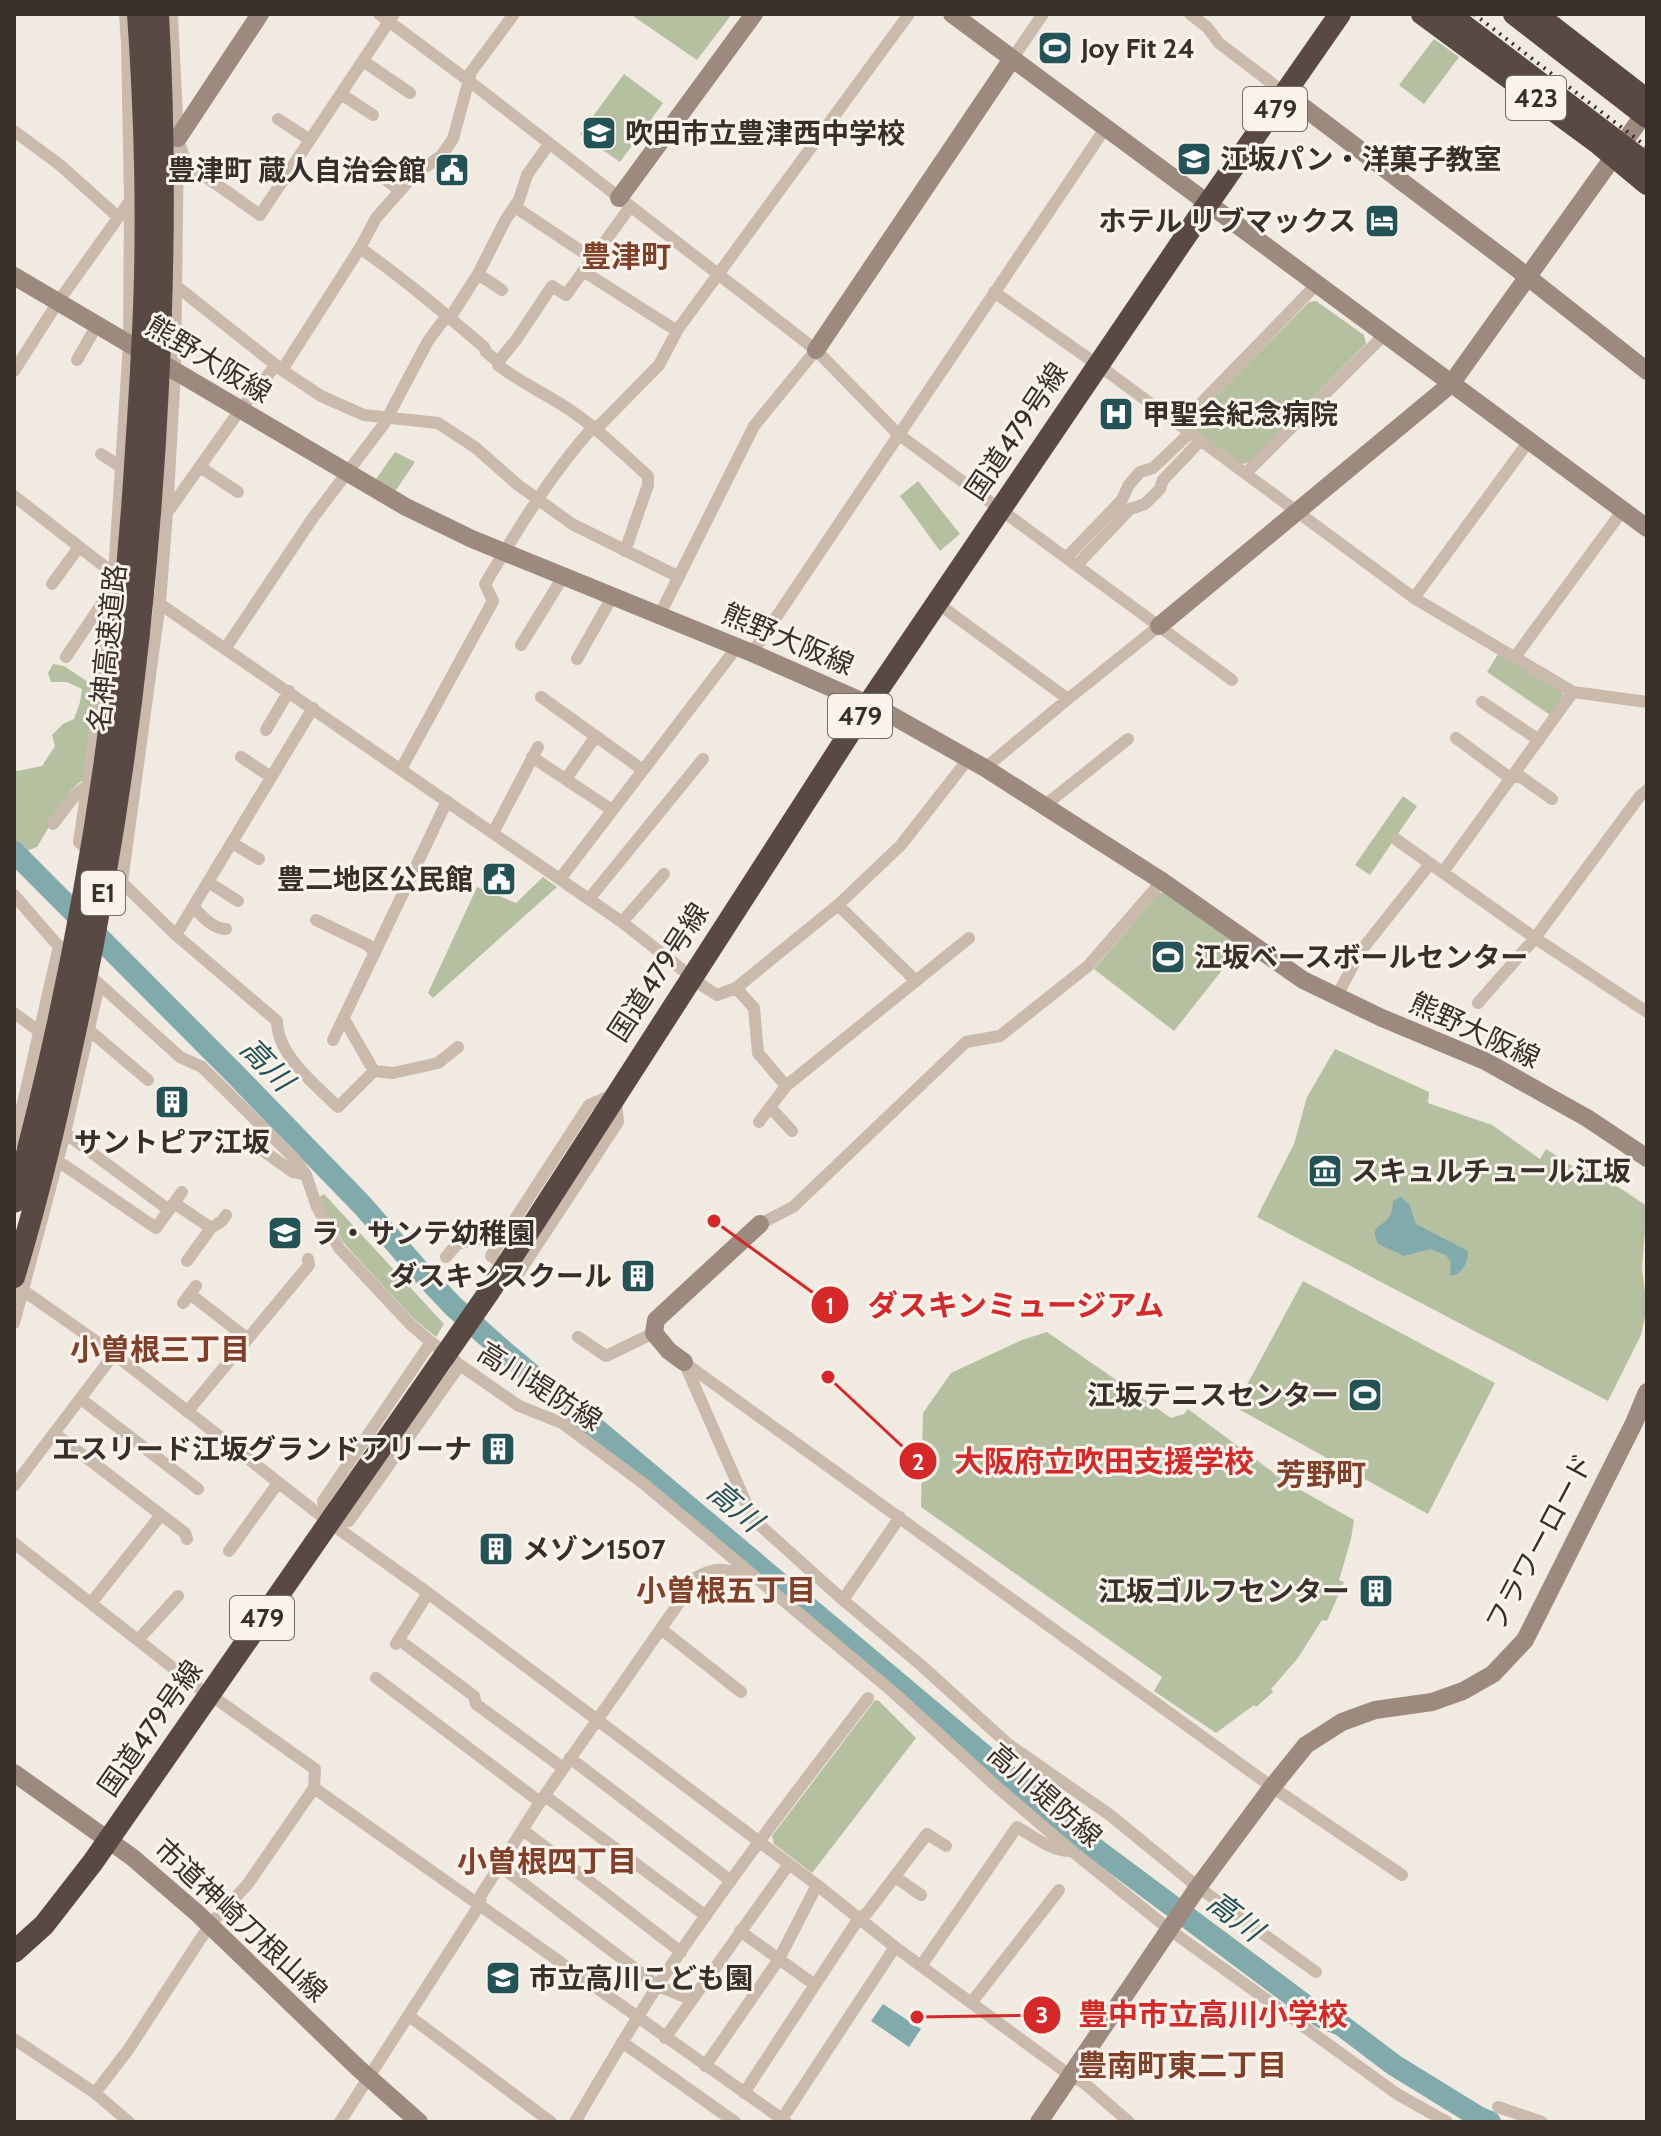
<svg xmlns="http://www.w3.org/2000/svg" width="1661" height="2136" font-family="Cabin,'Noto Sans JP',sans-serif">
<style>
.green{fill:#b5c0a1}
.water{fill:#81aaad}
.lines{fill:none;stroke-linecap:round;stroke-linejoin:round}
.river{stroke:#81aaad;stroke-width:22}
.street{stroke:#c9baac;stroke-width:12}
.secondary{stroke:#9d8a7e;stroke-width:18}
.highway{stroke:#584a42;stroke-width:22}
.rail{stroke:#382f2b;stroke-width:4;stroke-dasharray:2 6;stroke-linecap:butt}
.highway-bridge{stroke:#584a42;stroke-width:22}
.labels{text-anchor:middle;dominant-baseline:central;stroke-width:6;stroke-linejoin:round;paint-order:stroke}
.shield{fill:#f9f3ec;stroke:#726a65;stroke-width:2}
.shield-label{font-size:26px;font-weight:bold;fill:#382f2b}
.poi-label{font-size:28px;font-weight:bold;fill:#382f2b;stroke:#f9f3ec;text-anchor:start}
.street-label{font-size:28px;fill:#382f2b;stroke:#f9f3ec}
.neighbourhood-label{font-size:30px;font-weight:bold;fill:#814029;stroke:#f9f3ec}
.water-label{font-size:30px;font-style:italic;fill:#235257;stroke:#f9f3ec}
.leader{fill:none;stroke:#d62828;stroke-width:3}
.callout-dot{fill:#d62828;stroke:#f9f3ec;stroke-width:3}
.mark-label{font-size:24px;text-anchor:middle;font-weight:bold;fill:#fff}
.callout-label{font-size:30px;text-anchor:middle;font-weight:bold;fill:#d62828;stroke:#f9f3ec;stroke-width:6;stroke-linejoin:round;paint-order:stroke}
</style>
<rect width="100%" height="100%" fill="#f1eae0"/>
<path class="green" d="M630,14H732L697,60Z
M1434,39L1459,57L1424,104L1399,85Z
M624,74L663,103L620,162L580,134Z
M1316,301L1364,335L1366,344L1248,463L1241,464L1192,429V420L1309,302Z
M395,452L415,462L394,493L374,482Z
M918,481L960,534L940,551L900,496Z
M1498,654L1561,690L1564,697L1550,715L1487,672Z
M53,664L64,666L94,686L84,779L71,790L37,847L23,852L14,843V770L18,771L42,766L55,746L52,735L63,724L74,719L80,702L82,689L67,682H51L48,673Z
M1403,796L1417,806L1370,875L1355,865Z
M543,877L557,887L433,998L428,993L477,887L516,903Z
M1166,892L1242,945L1174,1031L1094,969L1159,893Z
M1335,1049L1429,1092L1428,1103L1492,1125L1540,1159L1546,1149L1578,1170L1591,1169L1647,1206L1642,1268L1647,1308L1641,1335L1608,1401L1257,1217L1294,1144L1307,1097Z
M324,1194L444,1324L436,1337L414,1319L359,1260L343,1242L318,1198Z
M1303,1281L1495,1383L1428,1514L1235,1407Z
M1047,1332L1171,1418L1184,1414L1188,1409L1286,1482L1354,1520L1351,1539L1339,1580L1344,1582L1327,1621L1322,1620L1298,1658L1271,1689L1273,1692L1256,1707L1254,1705L1216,1733L1154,1691L1162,1677L921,1507L923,1413L951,1373L1022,1340Z
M875,1700L879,1701L916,1738L812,1873L774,1844L772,1836Z"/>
<path class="water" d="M1401,1197L1409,1204L1416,1224L1468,1251C1468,1262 1463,1273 1452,1276L1450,1274L1451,1263L1446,1255L1430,1249L1404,1256L1378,1244C1372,1229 1375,1229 1386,1221C1391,1216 1393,1208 1393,1201Z
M883,2004L921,2029L909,2047L871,2021Z"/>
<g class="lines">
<path class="river" d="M14,852L234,1073L362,1205L417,1268L453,1306L501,1349L1093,1847L1321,2017L1341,2025L1394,2065L1480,2118L1490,2122"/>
<path class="street" d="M379,14L469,81L816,350L898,434L1232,680
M1190,14L1207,27L1219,43L1286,94
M1012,59L1043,14
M363,61L410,93
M341,94L373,115
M278,119L310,140
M14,131L60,165L117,216
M181,148L185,162L260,215L394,14
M369,166L400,191
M515,207L593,259
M360,248C404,279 443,312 484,347L486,352L498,362V365C523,385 552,396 577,415C603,433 625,456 648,476V485L625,551
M583,271L677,331
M478,274L502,290
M175,285L282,370L321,396L364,415L438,423L476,448L518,485L572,524L679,577
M994,292L1112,375L1414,598L1573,692L1647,702
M77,360L97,325
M498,362L516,340L552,286L566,295L630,207
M282,370L360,248L376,218L414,175L441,156L453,139L471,72L514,14
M14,371L58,302L130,201
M1180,425L1317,284
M101,454L121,467
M200,467L238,492
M1246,473L1385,334
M14,496L118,577
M167,513L240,410L276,365
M1067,557L1122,500L1128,486L1140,472L1153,468L1190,433
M1077,565L1130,509L1145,504L1160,489L1163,480L1200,441
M52,584L79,547
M141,591L622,922L703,986L717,995L736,988L838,905L901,845L969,758
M1414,598L1529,441
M937,603L1068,699
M659,616L754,426L816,350
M521,645L563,577
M225,649L312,519L384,424L428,341L442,322L453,313L478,274L506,219L519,200L527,175L549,144
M752,653L1106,127
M66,657L103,602L109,597
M1515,657L1623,510
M577,659L612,597
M541,697L643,770
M1482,702L1539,740
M266,730L289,691
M1456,738L1506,775L1521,777L1552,799
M241,757L271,777
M532,757L612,810
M985,768L1068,699L1159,626
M401,769L493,601L485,584C518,529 550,475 593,427L600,425L659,365L678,329L909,14
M566,779L596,736
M1044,806L1128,739
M53,824L76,794L87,786
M493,833L538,747
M1397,840L1535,938L1647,1012
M232,843L259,859
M92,854L79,842L93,749L109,597L114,574L129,344L130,200L127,44L125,14
M105,866L176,935L277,1021C277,1055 315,1084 338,1107L374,1071
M1443,872L1573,692
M560,879L737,647
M122,882L160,602L167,513L175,372L178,138L172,14
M208,882L238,901
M14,895L54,941L73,960
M589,899L703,759
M838,905L916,981
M193,907C202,916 213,929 226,929
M316,920L368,945L375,953
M622,922L664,874
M176,935L313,708
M86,972L180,1057L202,1067L295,1159L306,1175L317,1207L339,1248L411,1325L431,1342L460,1365L519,1406L562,1423L644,1484L893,1692L997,1787L1072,1851L1170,1930L1397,2094L1447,2122
M736,988L754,1008L758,1053L786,1086
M1337,996L1360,952L1430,864
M1478,1003L1535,938L1640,796L1647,790
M14,1013L40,1032
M344,1019L374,1071L393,1073L438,1063L458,1047
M89,1030L148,1080
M333,1040L447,801
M615,1094L618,1122L518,1274L491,1256L589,1105Z
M770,1107L792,1131
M759,1122L786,1086L969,938
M65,1133L169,1210
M14,1142L59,946
M255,1145L293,1172L306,1175
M58,1161L156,1228L182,1192
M174,1203L211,1228
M760,1224L793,1207L966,1042L1000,1036L1088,966L1162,881
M446,1257L457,1244L506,1233
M187,1261L211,1228L222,1221L226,1215
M14,1284L114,1354L329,1522L428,1593L817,1885L895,1947L1071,2076L1084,2083L1129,2122
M190,1294L248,1339
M183,1303L196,1286
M14,1323L65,1133L99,985
M578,1337L606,1356L654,1333
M431,1342L323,1501L329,1522L349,1521L460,1365
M684,1362L753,1519L843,1600L922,1666L1008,1744L1110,1815L1198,1887L1316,1972
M685,1363L1272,1787L1402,1875
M81,1399L198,1489
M187,1412L309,1265L308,1259
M54,1433L185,1533L187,1539
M14,1486L114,1354
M14,1543L209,1696L219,1701L315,1769L314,1788L782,2119
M229,1551L278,1483
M843,1600L900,1517
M91,1603L161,1515
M661,1629L741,1692
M138,1640L178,1596
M396,1644L428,1593
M406,1645L474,1696L476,1704L563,1768
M376,1678L540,1802
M570,1758L731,1881
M545,1796L706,1916
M523,1830L681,1952
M500,1866L658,1986L692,2000
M895,1877L921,1895
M740,1931L815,1985
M921,1966L1017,1827C1033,1836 1051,1851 1070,1851
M971,2003L1059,1890
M409,2016L551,2122
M665,2038L789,1864
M14,2039L95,2093L129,2122
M622,2042L735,2122
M705,2066L779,1959L817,1885
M95,2093L128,2050L201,1938L217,1917L247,1885L314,1788
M744,2093L859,1918L867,1913L927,1834L946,1846
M1498,2107L1542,2122
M340,2122L480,1904L481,1895L540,1802L697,1577C718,1565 728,1570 751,1577
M575,2122C602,2076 629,2030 658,1985C724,1886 796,1792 868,1698
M786,2122L782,2119L895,1947"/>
<path class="secondary" d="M952,14L1647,528
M1286,94L1515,267L1647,371
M178,138L260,14
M619,198L754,14
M14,276L406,507L472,539L752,653L884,711L985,768L1162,881L1303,980L1382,1018L1485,1061L1587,1118L1647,1158
M816,350L1012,59
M1159,626L1451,384L1647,110
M684,1362L669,1351L654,1333L656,1320L760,1224
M14,1773L132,1857L197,1913L358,2068L419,2122
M1039,2122L1198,1887L1272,1787L1306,1745L1342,1722L1375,1710L1432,1702L1463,1691L1493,1674L1525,1640L1634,1423L1647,1392"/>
<path class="highway" d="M1422,14L1599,144L1647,184
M1536,14L1647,100
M525,1237L869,703L1198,218L1340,14
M14,1952L44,1925L93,1862L417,1396"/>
<path class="rail" d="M1474,14L1647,147"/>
<path class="highway-bridge" d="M1449,14L1647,164
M1514,14L1647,117
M14,1202C81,957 121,703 136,450C140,391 144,333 145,274C147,188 144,100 138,14
M14,1277C41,1189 61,1099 80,1009C123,803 148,596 158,386C164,262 165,138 158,14
M417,1396L489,1292L525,1237"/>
</g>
<defs>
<g id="stadium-square" transform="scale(1.8)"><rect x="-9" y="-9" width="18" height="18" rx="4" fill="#235257" stroke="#f9f3ec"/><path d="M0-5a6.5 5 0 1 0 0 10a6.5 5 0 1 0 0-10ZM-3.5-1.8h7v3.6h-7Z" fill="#fff"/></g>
<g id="school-square" transform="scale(1.8)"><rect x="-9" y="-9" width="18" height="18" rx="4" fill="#235257" stroke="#f9f3ec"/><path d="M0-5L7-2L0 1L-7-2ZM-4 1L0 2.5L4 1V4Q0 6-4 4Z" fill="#fff"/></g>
<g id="civic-square" transform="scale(1.8)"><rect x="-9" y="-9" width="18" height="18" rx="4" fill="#235257" stroke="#f9f3ec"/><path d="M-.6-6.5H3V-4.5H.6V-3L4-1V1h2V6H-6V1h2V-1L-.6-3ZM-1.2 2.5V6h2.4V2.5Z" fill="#fff"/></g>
<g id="hotel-square" transform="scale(1.8)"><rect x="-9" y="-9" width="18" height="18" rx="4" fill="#235257" stroke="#f9f3ec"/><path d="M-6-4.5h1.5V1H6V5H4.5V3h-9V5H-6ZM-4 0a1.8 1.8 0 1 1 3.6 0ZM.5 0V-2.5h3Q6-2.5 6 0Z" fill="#fff"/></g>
<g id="hospital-square" transform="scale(1.8)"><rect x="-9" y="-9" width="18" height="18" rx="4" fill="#235257" stroke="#f9f3ec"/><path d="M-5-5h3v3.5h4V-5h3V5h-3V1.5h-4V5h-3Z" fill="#fff"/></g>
<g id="building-square" transform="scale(1.8)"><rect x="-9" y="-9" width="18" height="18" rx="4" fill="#235257" stroke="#f9f3ec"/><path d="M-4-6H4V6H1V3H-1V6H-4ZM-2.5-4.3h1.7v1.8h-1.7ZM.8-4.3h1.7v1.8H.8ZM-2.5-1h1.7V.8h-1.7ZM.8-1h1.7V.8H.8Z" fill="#fff"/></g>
<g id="museum-square" transform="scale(1.8)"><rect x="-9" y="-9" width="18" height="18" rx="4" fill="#235257" stroke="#f9f3ec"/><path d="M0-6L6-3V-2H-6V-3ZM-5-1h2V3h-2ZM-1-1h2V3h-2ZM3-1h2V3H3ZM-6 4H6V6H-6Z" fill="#fff"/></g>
</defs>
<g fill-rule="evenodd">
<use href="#stadium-square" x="1055" y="48"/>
<use href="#school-square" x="599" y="133"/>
<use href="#school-square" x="1194" y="159"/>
<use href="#civic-square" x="452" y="170"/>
<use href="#hotel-square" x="1382" y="221"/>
<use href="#hospital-square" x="1116" y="414"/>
<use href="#civic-square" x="499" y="879"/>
<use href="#stadium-square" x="1168" y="957"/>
<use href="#building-square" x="172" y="1102"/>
<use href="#museum-square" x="1325" y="1171"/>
<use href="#school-square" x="285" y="1233"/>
<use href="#building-square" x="638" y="1276"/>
<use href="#stadium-square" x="1365" y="1395"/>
<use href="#building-square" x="498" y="1449"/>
<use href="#building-square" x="496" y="1549"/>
<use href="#building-square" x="1376" y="1591"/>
<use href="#school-square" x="503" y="1978"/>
</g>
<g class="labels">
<g class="shield">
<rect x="1506" y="76" width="60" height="44" rx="6"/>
<rect x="1243" y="87" width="64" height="44" rx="6"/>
<rect x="828" y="694" width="64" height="44" rx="6"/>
<rect x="81" y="871" width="44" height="44" rx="6"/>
<rect x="230" y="1596" width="64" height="44" rx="6"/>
</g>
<g class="shield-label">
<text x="1536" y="98">423</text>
<text x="1275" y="109">479</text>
<text x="860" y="716">479</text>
<text x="103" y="893">E1</text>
<text x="262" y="1618">479</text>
</g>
<g class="poi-label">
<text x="1081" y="48">Joy Fit 24</text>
<text x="625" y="133">吹田市立豊津西中学校</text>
<text x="1220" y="159">江坂パン・洋菓子教室</text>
<text x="426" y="170" text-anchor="end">豊津町 蔵人自治会館</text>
<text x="1356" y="221" text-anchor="end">ホテル リブマックス</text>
<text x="1142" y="414">甲聖会紀念病院</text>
<text x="473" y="879" text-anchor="end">豊二地区公民館</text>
<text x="1194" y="957">江坂ベースボールセンター</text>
<text x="172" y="1142" text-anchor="middle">サントピア江坂</text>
<text x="1351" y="1171">スキュルチュール江坂</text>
<text x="311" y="1233">ラ・サンテ幼稚園</text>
<text x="612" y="1276" text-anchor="end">ダスキンスクール</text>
<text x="1339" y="1395" text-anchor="end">江坂テニスセンター</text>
<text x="472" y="1449" text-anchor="end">エスリード江坂グランドアリーナ</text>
<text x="522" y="1549">メゾン1507</text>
<text x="1350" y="1591" text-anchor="end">江坂ゴルフセンター</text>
<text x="529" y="1978">市立高川こども園</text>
</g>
<g class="street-label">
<text transform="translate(209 359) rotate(31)">熊野大阪線</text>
<text transform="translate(1016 431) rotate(-56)">国道479号線</text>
<text transform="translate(788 639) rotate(23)">熊野大阪線</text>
<text transform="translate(107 648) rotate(-84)">名神高速道路</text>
<text transform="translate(658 972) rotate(-57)">国道479号線</text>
<text transform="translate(1475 1030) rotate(25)">熊野大阪線</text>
<text transform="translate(540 1386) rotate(32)">高川堤防線</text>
<text transform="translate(1539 1542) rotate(-62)">フラワーロード</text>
<text transform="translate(150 1728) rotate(-55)">国道479号線</text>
<text transform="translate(1045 1795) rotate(41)">高川堤防線</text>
<text transform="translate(241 1920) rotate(43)">市道神崎刀根山線</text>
</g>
<g class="neighbourhood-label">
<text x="626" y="256">豊津町</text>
<text x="160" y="1349">小曽根三丁目</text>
<text x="1321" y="1474">芳野町</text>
<text x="726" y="1590">小曽根五丁目</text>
<text x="547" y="1861">小曽根四丁目</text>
<text x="1182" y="2065">豊南町東二丁目</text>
</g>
<g class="water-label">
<text transform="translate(267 1064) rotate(46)">高川</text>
<text transform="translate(735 1506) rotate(40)">高川</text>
<text transform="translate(1235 1916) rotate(37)">高川</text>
</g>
</g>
<path class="leader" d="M714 1221L830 1305M828 1377L918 1461M917 2017L1042 2015"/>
<g class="callout-dot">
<circle cx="714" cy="1221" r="8"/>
<circle cx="828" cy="1377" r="8"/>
<circle cx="917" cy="2017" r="8"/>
<circle cx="830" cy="1305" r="20"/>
<circle cx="918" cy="1461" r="20"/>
<circle cx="1042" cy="2015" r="20"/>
</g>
<g class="mark-label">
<text x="830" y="1314">1</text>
<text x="918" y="1470">2</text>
<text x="1042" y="2023">3</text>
</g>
<g class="callout-label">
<text x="1016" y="1316">ダスキンミュージアム</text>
<text x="1104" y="1472">大阪府立吹田支援学校</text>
<text x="1213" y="2025">豊中市立高川小学校</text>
</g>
<rect width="1661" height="2136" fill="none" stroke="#382f2b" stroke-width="32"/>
</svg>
